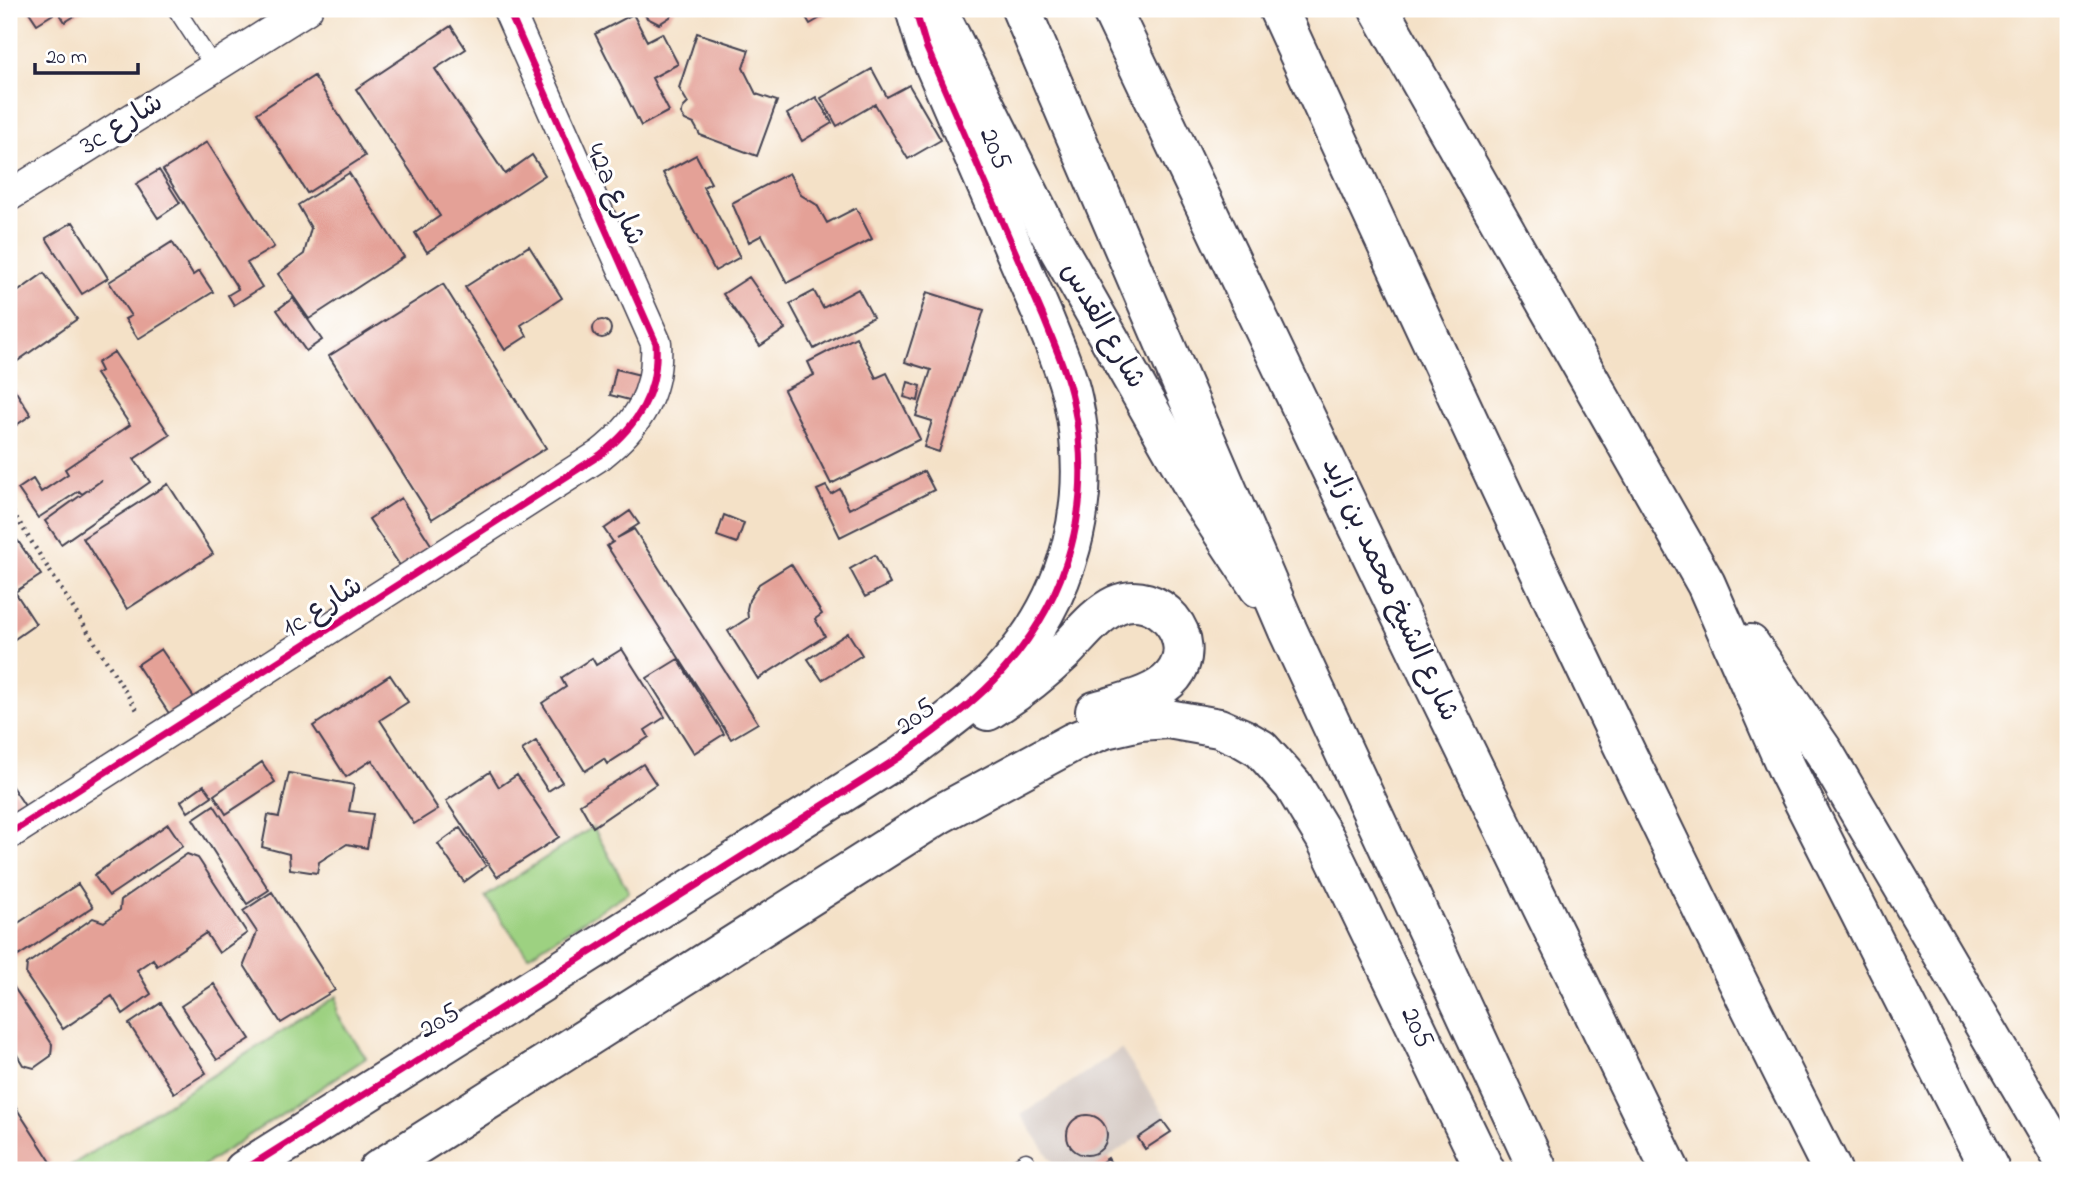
<svg xmlns="http://www.w3.org/2000/svg" width="2077" height="1179" font-family="'Indie Flower','Playpen Sans Arabic',sans-serif">
<style>
.industrial{fill:#cec1ba}
.green{fill:#9dd181;stroke:#607a5e;stroke-width:2}
.building{fill:#e4a197}
.lines{fill:none;stroke-linecap:round;stroke-linejoin:round}
.service-casing{stroke:#423f50;stroke-width:19}
.minor-casing{stroke:#423f50;stroke-width:33}
.tertiary-casing{stroke:#423f50;stroke-width:42}
.secondary-casing{stroke:#423f50;stroke-width:42}
.trunk-casing{stroke:#423f50;stroke-width:42}
.motorway-casing{stroke:#423f50;stroke-width:42}
.path{stroke:#423f50;stroke-width:4.5;stroke-dasharray:2 5;stroke-linecap:butt}
.service{stroke:#fff;stroke-width:16}
.minor{stroke:#fff;stroke-width:30}
.tertiary{stroke:#fff;stroke-width:38}
.secondary{stroke:#fff;stroke-width:38}
.trunk{stroke:#fff;stroke-width:38}
.motorway{stroke:#fff;stroke-width:38}
.cycleway-casing{stroke:#fff;stroke-width:11}
.cycleway{stroke:#d6006c;stroke-width:7}
.labels{text-anchor:middle;dominant-baseline:central;stroke-width:6;stroke-linejoin:round;paint-order:stroke}
.street-label{font-size:28px;fill:#22223b;stroke:#fff}
</style>
<rect width="100%" height="100%" fill="#fff"/>
<filter id="ink" filterUnits="userSpaceOnUse"><feTurbulence type="fractalNoise" baseFrequency=".0143" numOctaves="2"/><feDisplacementMap in="SourceGraphic" scale="14" xChannelSelector="R" yChannelSelector="G"/><feConvolveMatrix kernelMatrix="1 2 1 2 8 2 1 2 1" color-interpolation-filters="sRGB"/></filter>
<filter id="wash" filterUnits="userSpaceOnUse"><feTurbulence type="fractalNoise" baseFrequency=".00686" numOctaves="4" result="noise"/><feDisplacementMap in="SourceGraphic" scale="28" xChannelSelector="R" yChannelSelector="G"/><feGaussianBlur stdDeviation="1.57" result="paint"/><feColorMatrix in="noise" values="0 0 0 0 0 0 0 0 0 0 0 0 0 0 0 0 0 1.4 0 .05"/><feComposite in="paint" operator="in"/></filter>
<g filter="url(#wash)">
<rect width="100%" height="100%" fill="#f4e1c7"/>
<path class="industrial" d="M1121,1049L1167,1118L1090,1170H1058L1021,1115Z"/>
<path class="green" d="M593,827L629,892L528,956L485,897Z
M337,996V1014L366,1058L197,1170H64Z"/>
<g id="blocks">
<path class="building" d="M27,9H86L65,22L58,11L37,24Z
M641,9H675L670,17L659,24L647,18Z
M801,9H836L810,24Z
M633,14L647,41L662,33L678,64L652,78L669,111L641,126L595,34Z
M451,26L466,49L435,69L505,174L532,155L545,175L427,252L415,233L440,216L356,89Z
M697,33L749,50L743,68L756,94L777,101L757,156L700,135L694,124L685,120L681,114L683,108L688,103L679,88Z
M872,69L887,97L909,85L941,140L908,159L875,104L837,126L821,98Z
M314,76L365,156L307,193L257,113Z
M816,97L832,123L802,141L787,114Z
M207,142L274,247L247,263L262,287L234,305L228,295L238,289L163,170Z
M696,155L711,183L703,187L740,257L715,271L663,173Z
M159,170L180,203L158,218L136,184Z
M349,173L404,257L309,319L278,274L304,254L311,228L298,205Z
M789,173L801,195L817,205L827,223L856,208L872,239L787,283L762,235L749,242L732,203Z
M73,222L108,278L82,294L46,238Z
M172,242L193,275L199,271L213,292L138,339L125,319L131,316L109,282Z
M529,246L562,298L521,325L527,336L505,350L465,287Z
M44,273L77,319L9,367V298Z
M749,277L785,329L760,346L723,294Z
M443,284L546,448L432,519L329,356Z
M858,289L873,317L814,349L790,304L814,291L823,308Z
M927,292L984,310L939,452L924,447L932,421L916,416L931,370L905,362Z
M293,298L322,340L306,351L277,310Z
M593 329a9 9 0 1 1 18 0a9 9 0 1 1-18 0Z
M856,337L876,378L887,373L920,439L831,484L784,390L814,375L808,362Z
M114,352L170,435L134,459L150,482L61,544L45,521L102,480L82,494L79,491L38,518L18,489L33,479L41,492L68,474L65,469L130,425L96,374L101,371L97,363Z
M616,369L644,376L637,402L610,395Z
M9,381L31,415L9,430Z
M908,382L921,386L918,401L904,397Z
M924,471L934,490L840,537L817,490L826,486L831,494L840,489L849,509Z
M168,484L213,554L127,609L83,538Z
M401,498L432,546L401,567L369,519Z
M630,511L639,524L617,538L634,529L758,723L731,739L607,546L613,542L604,529Z
M724,515L744,523L737,543L717,536Z
M18,541L41,575L15,592L36,624L9,643V547Z
M875,555L890,584L865,597L850,569Z
M791,564L822,614L815,619L825,636L758,679L728,631L748,618L747,609L749,600L759,584Z
M848,633L862,655L822,680L808,659Z
M161,649L197,702L172,718L137,665Z
M622,649L665,717L645,730L649,737L607,764L604,759L585,771L542,703L566,687L561,678L592,658L596,665Z
M678,659L724,734L694,753L647,678Z
M390,675L408,702L380,720L438,809L414,824L372,760L346,777L313,726Z
M536,741L562,782L548,791L522,750Z
M262,762L275,782L226,814L214,795Z
M643,764L656,784L593,827L580,804Z
M490,772L499,787L517,775L559,837L497,877L446,801Z
M289,773L354,785L349,811L373,814L367,848L347,844L319,862L317,873L290,869L289,854L262,847L268,815L279,817Z
M9,782L25,806L9,817Z
M204,785L212,796L188,812L181,801Z
M214,805L269,890L247,904L193,819Z
M168,824L183,846L109,896L94,875Z
M460,828L486,866L464,882L438,844Z
M187,854L198,858L247,933L219,953L206,933L157,966L153,959L137,970L151,994L123,1014L112,996L63,1029L26,975L27,964L93,918L104,922L120,910L121,900Z
M78,884L93,907L15,958L9,948V929Z
M272,892L335,990L281,1023L244,965L257,932L243,911Z
M9,980L52,1044L51,1056L34,1068L23,1065L17,1055L9,1060Z
M214,984L250,1039L217,1060L181,1006Z
M161,1003L206,1073L174,1093L129,1024Z
M11,1100L51,1162L38,1170H18L9,1157V1102Z
M1067 1135a20 20 0 1 1 40 0a20 20 0 1 1-40 0Z
M1163,1121L1171,1132L1145,1149L1138,1138Z
M1108,1158L1115,1169L1090,1170Z"/>
</g>
</g>
<g filter="url(#ink)">
<use href="#blocks" fill-opacity="0" stroke="#423f50" stroke-width="2"/>
<g class="lines">
<g class="service-casing">
<path id="service" d="M176,9L214,67
M1012,1170L1026,1161"/>
</g>
<g class="minor-casing">
<path id="minor" d="M9,196L307,9
M9,834L600,455C638,425 659,393 656,343L508,9"/>
</g>
<g class="tertiary-casing">
<path id="tertiary" d="M988,711C1015,694 1041,674 1064,652C1080,636 1095,615 1116,605C1157,586 1203,639 1173,676C1156,697 1119,703 1095,711
M244,1170L903,755C936,729 973,705 1001,673C1070,597 1095,502 1073,401C1067,372 1054,344 1043,316L926,46L915,9
M378,1170L940,814L1073,742L1105,729L1140,721L1168,719L1219,728L1242,738L1261,749L1293,785L1325,838L1485,1170"/>
</g>
<g class="secondary-casing">
<path id="secondary" d="M937,9L1045,225L1199,497L1259,588"/>
</g>
<g class="trunk-casing">
<path id="trunk" d="M1021,9L1288,631L1538,1170"/>
</g>
<g class="motorway-casing">
<path id="motorway" d="M1111,9L1426,669L1670,1170
M1278,9C1457,399 1638,787 1832,1170
M1379,9L1706,584L1787,769L1990,1170
M1750,644L1824,752L2068,1168"/>
</g>
<path class="path" d="M9,506L139,713"/>
<use href="#service" class="service"/>
<use href="#minor" class="minor"/>
<use href="#tertiary" class="tertiary"/>
<use href="#secondary" class="secondary"/>
<use href="#trunk" class="trunk"/>
<use href="#motorway" class="motorway"/>
<g class="cycleway-casing">
<path id="cycleway" d="M9,834L600,455C638,425 659,393 656,343L508,9
M244,1170L903,755C936,729 973,705 1001,673C1070,597 1095,502 1073,401C1067,372 1054,344 1043,316L926,46L915,9"/>
</g>
<use href="#cycleway" class="cycleway"/>
</g>
</g>
<g class="labels">
<g class="street-label">
<text transform="translate(122 125) rotate(-32)">3c شارع</text>
<text transform="translate(994 149) rotate(67)">205</text>
<text transform="translate(614 195) rotate(66)">42a شارع</text>
<text transform="translate(1102 326) rotate(60)">شارع القدس</text>
<text transform="translate(1389 590) rotate(65)">شارع الشيخ محمد بن زايد</text>
<text transform="translate(323 608) rotate(-33)">1c شارع</text>
<text transform="translate(916 718) rotate(-38)">205</text>
<text transform="translate(440 1022) rotate(-32)">205</text>
<text transform="translate(1416 1028) rotate(64)">205</text>
</g>
</g>
<rect width="2077" height="1179" fill="none" stroke="#fff" stroke-width="35"/>
<path d="M35 63v10h103v-10" fill="none" stroke="#22223b" stroke-width="3.5"/>
<text x="46" y="63" font-size="21" fill="#22223b" stroke="#ffffff" stroke-width="5" paint-order="stroke">20 m</text>
</svg>
